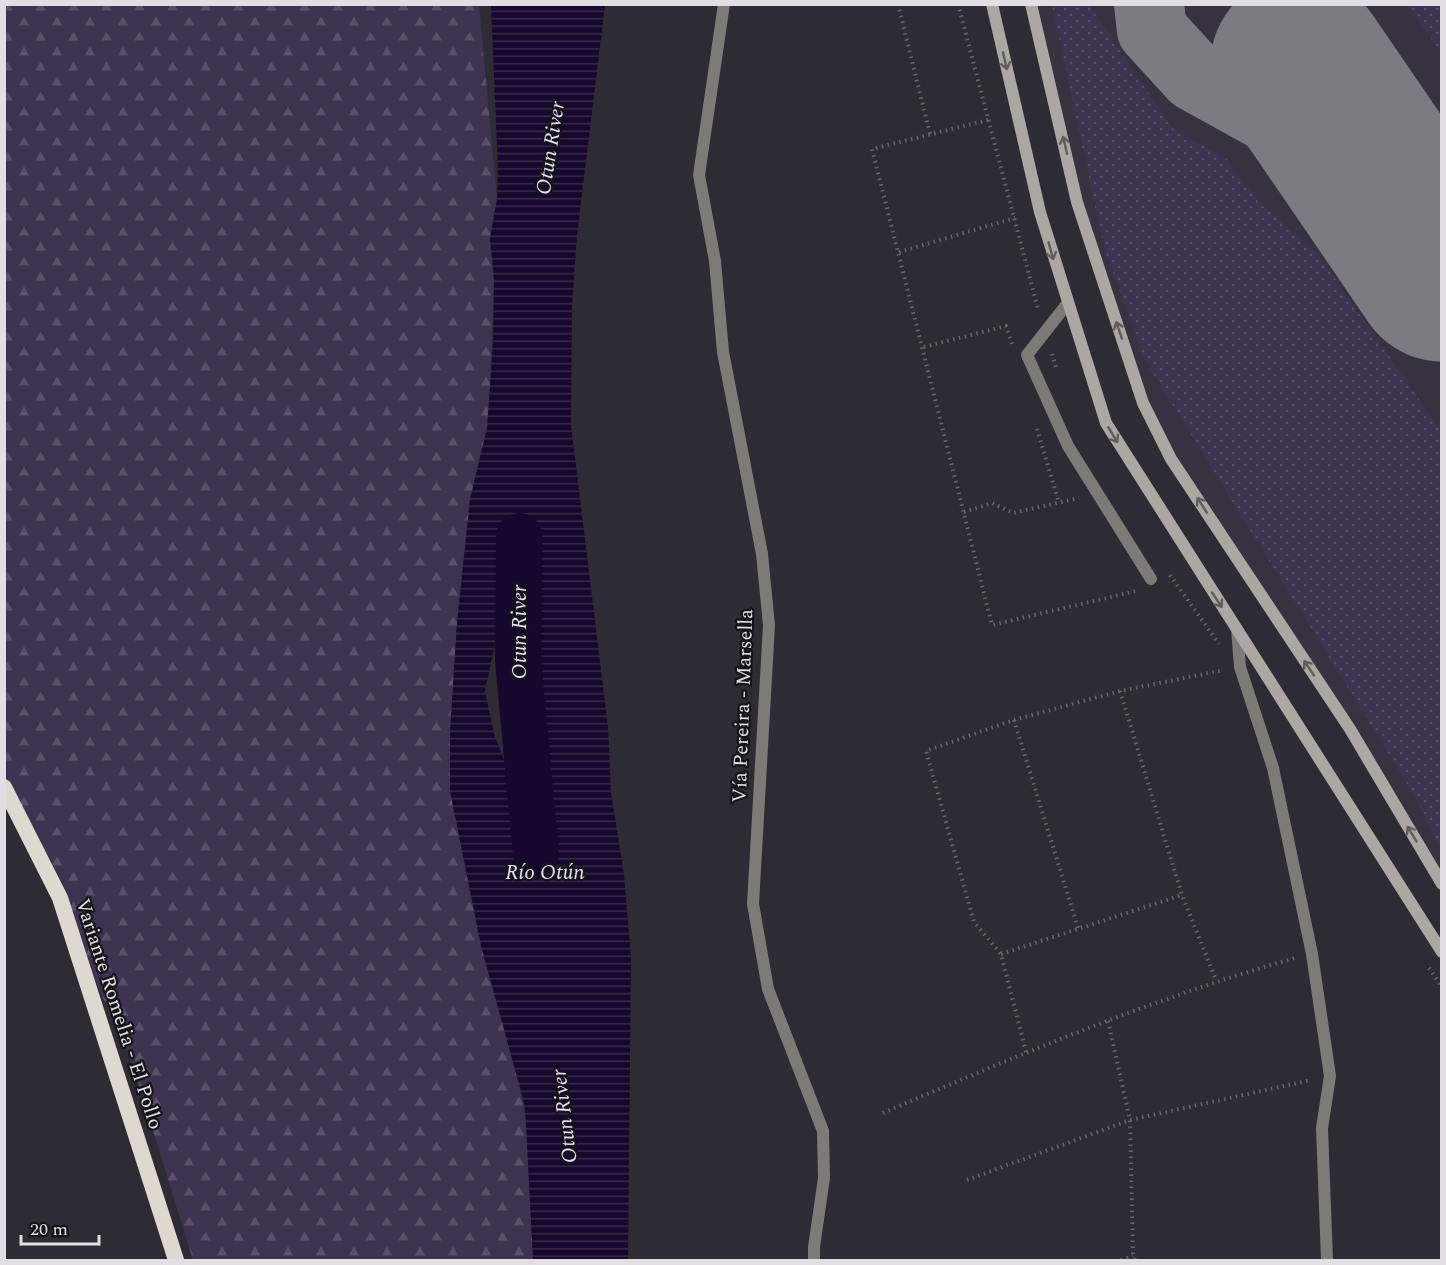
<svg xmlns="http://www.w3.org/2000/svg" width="1446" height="1265" font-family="Spectral,serif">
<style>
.built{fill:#363240}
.grass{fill:url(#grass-dots)}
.forest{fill:url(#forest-firs)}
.water{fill:url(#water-rules);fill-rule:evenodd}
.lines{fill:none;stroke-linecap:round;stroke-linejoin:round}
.river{stroke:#16072c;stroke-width:46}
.taxiway{stroke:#7d7b82;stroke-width:70}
.runway{stroke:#7d7b82;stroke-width:177}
.path{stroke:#69676e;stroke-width:4;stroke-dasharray:1.5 4.5;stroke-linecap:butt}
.minor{stroke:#7d7b77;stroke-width:12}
.tertiary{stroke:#7d7b77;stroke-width:12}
.secondary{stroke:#aba7a2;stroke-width:12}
.trunk{stroke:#dfd8d1;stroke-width:16}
.oneway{stroke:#605e5d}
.labels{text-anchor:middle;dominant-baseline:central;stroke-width:4.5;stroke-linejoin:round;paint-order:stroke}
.street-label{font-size:20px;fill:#e1dfe4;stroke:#151418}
.water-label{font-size:21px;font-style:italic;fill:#e6dffc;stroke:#151418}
</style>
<defs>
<pattern id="grass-dots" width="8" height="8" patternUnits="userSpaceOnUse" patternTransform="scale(1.5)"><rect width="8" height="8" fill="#3b334f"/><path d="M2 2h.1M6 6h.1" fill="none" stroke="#575068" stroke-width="1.8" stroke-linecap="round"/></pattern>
<pattern id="forest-firs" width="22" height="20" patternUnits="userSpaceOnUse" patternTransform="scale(1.5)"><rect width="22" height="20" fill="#3b334f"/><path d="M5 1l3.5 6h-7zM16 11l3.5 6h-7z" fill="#575068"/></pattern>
<pattern id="water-rules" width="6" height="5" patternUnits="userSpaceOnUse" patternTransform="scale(1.5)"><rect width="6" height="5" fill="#16072c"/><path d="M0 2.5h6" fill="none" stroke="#382b4a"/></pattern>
</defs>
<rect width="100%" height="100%" fill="#2d2b33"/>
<path class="built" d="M1031,5H1441V884L1234,555L1143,403L1093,253Z"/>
<path class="grass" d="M1052,5H1089L1173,129L1227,159L1260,204L1315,250L1441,431V849L1413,793L1145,360L1104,248Z
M1406,5H1441V52Z"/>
<path class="forest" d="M4,5H479L497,199L476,807L512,976L520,1089L553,1260H193L133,1066L5,776Z"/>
<path class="water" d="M491,5H605L577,235L572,307L571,425L608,727L611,792L624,875L631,957L628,1260H533L525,1106L481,946L450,791V731L457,622L470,499L487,428L493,343L494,280L490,238L497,199L498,171ZM517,600L546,717L550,763L540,793L516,790L494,734L485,691L501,616Z"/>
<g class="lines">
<path class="river" d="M519,536L518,660L536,854"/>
<path class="taxiway" d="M1149,4L1152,30L1194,76L1373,175
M1299,64L1311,16V4"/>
<path class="runway" d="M1299,64L1442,273"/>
<path class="path" d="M898,4L930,134
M958,4L1038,309
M988,120L872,149L992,625L1136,591
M899,252L1015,218
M924,347L1006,326L1012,344
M1052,354L1057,370
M1037,429L1059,503
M964,512L992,503L1013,513L1079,498
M1170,575L1219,644
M1120,691L1182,895L1216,980
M1014,720L1078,928
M1001,954L1182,895
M1429,968L1442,987
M1108,1021L1130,1120L1133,1256L1135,1260
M1026,1052L1001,954L974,922L926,751L1014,720L1120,691L1224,670
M883,1113C1018,1055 1154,998 1295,958
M967,1180L1130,1120L1311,1080
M1121,1260L1133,1256"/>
<path class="minor" d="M1067,304L1027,355L1068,446L1151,579
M1237,629L1240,667L1273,768L1312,954L1330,1076L1322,1128L1327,1260"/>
<path class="tertiary" d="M724,4L699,175L715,261L723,352L762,554L769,625L753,904L768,989L823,1131L824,1178L814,1247V1260"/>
<path class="secondary" d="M992,4L1040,212L1106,423L1442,952
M1031,4L1077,202L1143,403L1171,459L1350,729L1442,884"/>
<path class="trunk" d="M4,787L60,898L176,1260"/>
</g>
<defs><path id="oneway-shaft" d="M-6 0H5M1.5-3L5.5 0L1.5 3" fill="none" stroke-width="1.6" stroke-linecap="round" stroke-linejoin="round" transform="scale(1.5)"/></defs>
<g class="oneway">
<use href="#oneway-shaft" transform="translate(1005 61) rotate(77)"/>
<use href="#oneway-shaft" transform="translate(1065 145) rotate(-103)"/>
<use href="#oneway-shaft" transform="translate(1051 251) rotate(74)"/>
<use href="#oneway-shaft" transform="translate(1119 330) rotate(-109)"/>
<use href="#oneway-shaft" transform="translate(1113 435) rotate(59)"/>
<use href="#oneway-shaft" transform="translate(1202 505) rotate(-123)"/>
<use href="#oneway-shaft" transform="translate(1217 600) rotate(56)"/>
<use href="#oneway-shaft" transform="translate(1309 668) rotate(-124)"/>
<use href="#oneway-shaft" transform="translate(1412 834) rotate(-121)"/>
</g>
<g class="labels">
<g class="street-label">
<text transform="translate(743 706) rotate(-88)">Vía Pereira - Marsella</text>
<text transform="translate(119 1014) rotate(72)">Variante Romelia - El Pollo</text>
</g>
<g class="water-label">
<text transform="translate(551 148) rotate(-81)">Otun River</text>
<text transform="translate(520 632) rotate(-90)">Otun River</text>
<text x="545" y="873">Río Otún</text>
<text transform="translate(565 1116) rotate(-97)">Otun River</text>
</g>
</g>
<rect width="1446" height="1265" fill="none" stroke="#e1dfe4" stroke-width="12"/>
<path d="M21 1235v9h78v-9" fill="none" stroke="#e1dfe4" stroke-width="3"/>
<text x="30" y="1235" font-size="18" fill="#e1dfe4" stroke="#151418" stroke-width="4.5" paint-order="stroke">20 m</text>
</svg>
